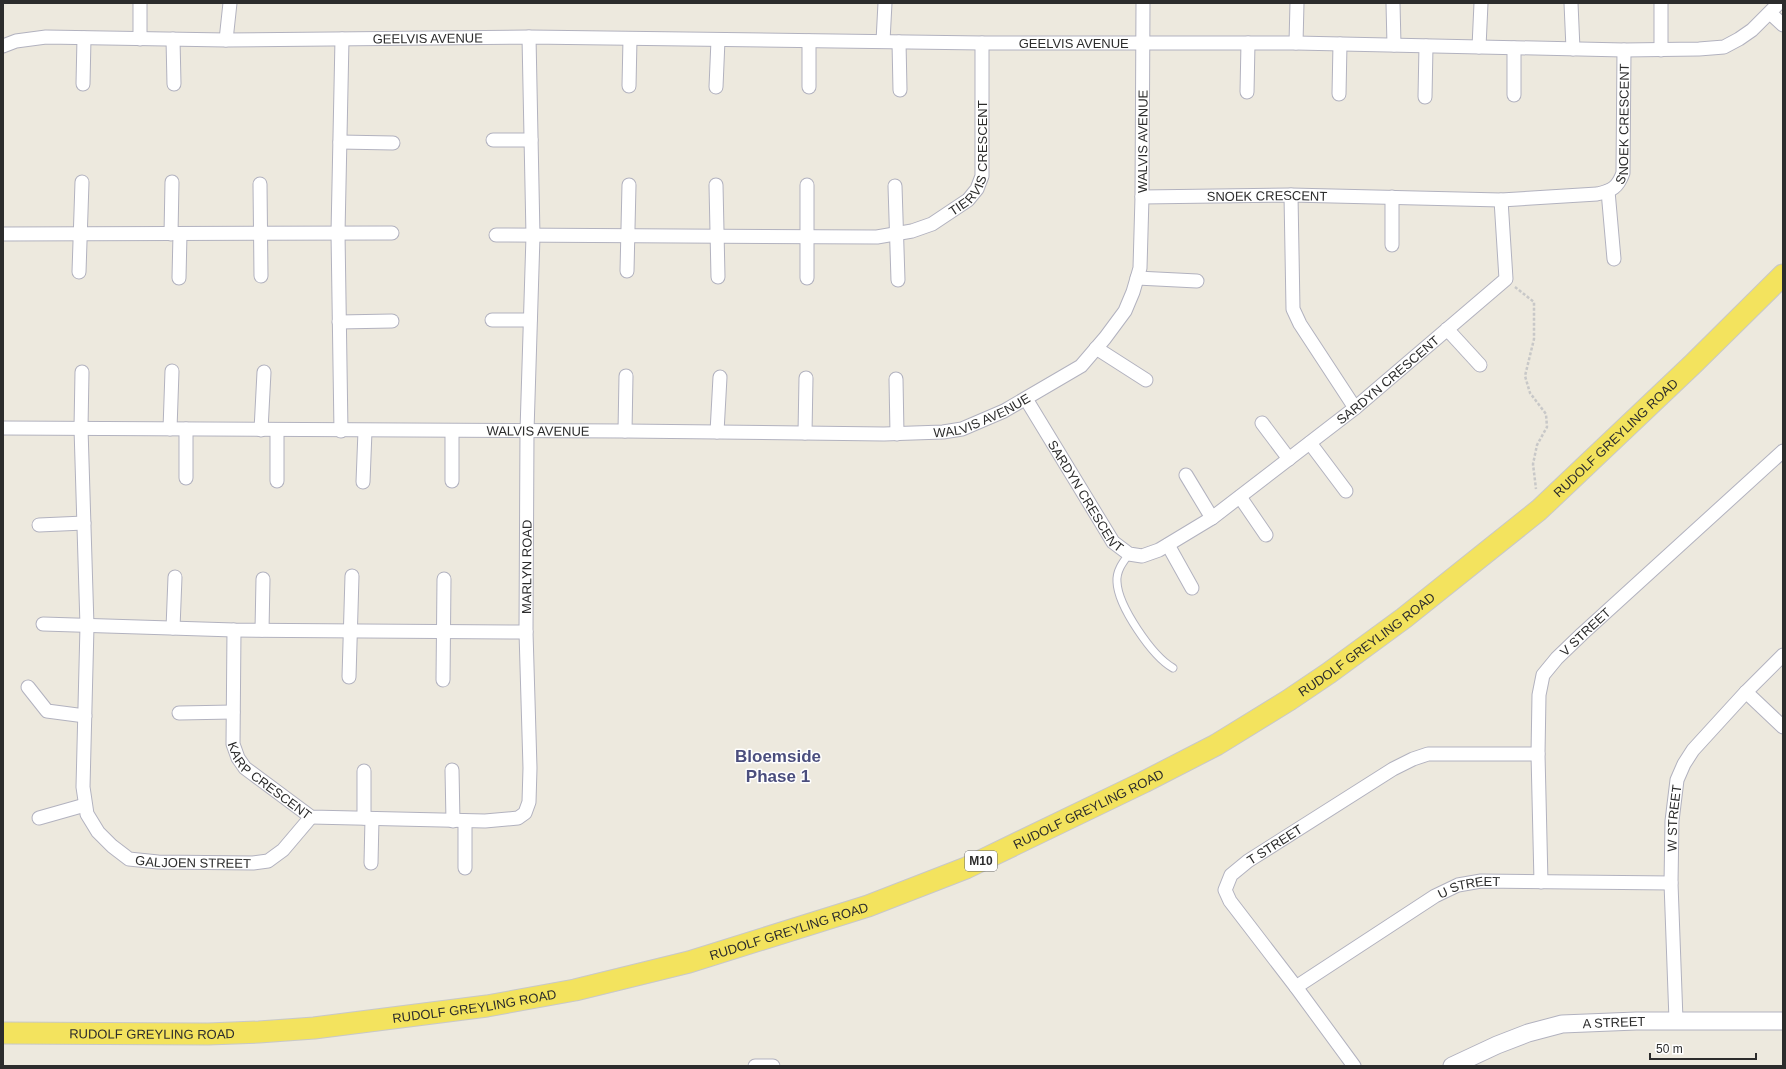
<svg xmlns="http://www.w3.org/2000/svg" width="1786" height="1069" font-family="Arial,sans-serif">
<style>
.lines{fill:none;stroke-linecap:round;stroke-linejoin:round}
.service-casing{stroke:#b2b2bf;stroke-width:9}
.minor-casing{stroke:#b2b2bf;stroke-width:15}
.tertiary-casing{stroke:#b2b2bf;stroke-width:19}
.primary-casing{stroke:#c8c8c8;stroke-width:23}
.path{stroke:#c8c8c8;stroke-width:2.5;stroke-dasharray:3 2;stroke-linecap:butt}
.service{stroke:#fff;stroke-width:7}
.minor{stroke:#fff;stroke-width:13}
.tertiary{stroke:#fff;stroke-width:17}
.primary{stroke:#f3e35e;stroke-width:21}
.labels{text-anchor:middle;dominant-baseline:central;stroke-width:3;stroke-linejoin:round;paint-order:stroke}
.shield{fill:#fff;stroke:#6b6b6b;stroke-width:1}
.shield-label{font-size:12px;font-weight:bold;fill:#2c2c2c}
.street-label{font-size:13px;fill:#2c2c2c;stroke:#fff}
.district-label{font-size:17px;font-weight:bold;fill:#4b4e7d;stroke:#fff}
</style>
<rect width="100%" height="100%" fill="#ede9de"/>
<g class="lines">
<g class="service-casing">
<path id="service" d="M1129,554C1123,562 1116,571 1117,582C1118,606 1152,656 1173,668"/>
</g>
<g class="minor-casing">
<g id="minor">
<path d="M1393,3L1394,45"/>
<path d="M1571,3L1573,49"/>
<path d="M1661,3V50"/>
<path d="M1770,13L1783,25"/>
<path d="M140,39V3"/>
<path d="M173,39L174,84"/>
<path d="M226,40L230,3"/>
<path d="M883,41L885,3"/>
<path d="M899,42L900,90"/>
<path d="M1296,43L1297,3"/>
<path id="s1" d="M3,46L16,41L46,37L226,40L529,37L982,43H1296L1624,50L1699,49L1724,47L1739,39L1752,30L1779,3"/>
<path d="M1479,47L1481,3"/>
<path d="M83,84L84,38"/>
<path d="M629,86L630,39"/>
<path d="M716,87L718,40"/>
<path d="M809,87V41"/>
<path d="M1247,92L1248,43"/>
<path d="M1339,94L1340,44"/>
<path d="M1514,95V48"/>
<path d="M1425,97L1426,46"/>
<path d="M493,140H531"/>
<path d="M340,142L393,143"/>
<path d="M260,184L261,276"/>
<path d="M716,185L718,277"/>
<path d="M895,186L898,280"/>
<path d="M1608,191L1614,259"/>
<path d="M1291,195L1293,309L1300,324L1355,408"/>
<path id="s2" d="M1142,197L1291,195L1501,200L1597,194C1612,191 1618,187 1623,173L1624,50"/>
<path d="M1392,197V245"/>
<path d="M3,234L392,233"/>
<path d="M171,234L172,182"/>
<path id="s3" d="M496,235L877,237L912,231L932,224L968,200L977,189L982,176V43"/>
<path d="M627,271L629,185"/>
<path d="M79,272L82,182"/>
<path d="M179,278L180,234"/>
<path d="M807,278V185"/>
<path d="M1137,278L1197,281"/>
<path d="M492,320H530"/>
<path d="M339,322L392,321"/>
<path d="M1447,329L1480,365"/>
<path d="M1096,348L1146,380"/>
<path id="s4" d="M82,372L81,428L87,626L83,787L87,814L98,832L112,846L129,859L158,862L253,863L268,861L283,850L311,817"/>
<path d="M896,379L897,434"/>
<path id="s5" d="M1026,399L1113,542L1129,554L1142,556L1159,550L1212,518L1355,408L1506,279L1501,200"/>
<path d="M1262,423L1289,459"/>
<path id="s6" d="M3,428L625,431L884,434L943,432L962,429L1004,411L1081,366L1105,338L1125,311L1133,292L1140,268L1142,197L1143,3"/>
<path d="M170,429L172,371"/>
<path d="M261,430L264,372"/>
<path d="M341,431L338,233L342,39"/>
<path d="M625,431L626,376"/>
<path d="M717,432L720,377"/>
<path d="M805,433L806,378"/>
<path d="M1310,443L1346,491"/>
<path d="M1186,475L1212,518"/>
<path d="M186,478V429"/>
<path d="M277,481V430"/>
<path d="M452,481V431"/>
<path d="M363,482L365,431"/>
<path d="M1240,497L1266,535"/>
<path d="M39,525L84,523"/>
<path d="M1168,545L1192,588"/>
<path d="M43,624L234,630L526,632"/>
<path d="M173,628L175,577"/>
<path id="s7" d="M234,630L233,744L238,758L245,768L311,817L485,821L518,818L525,813L529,802L530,768L526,632L527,431L533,236L529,37"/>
<path d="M262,630L263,579"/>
<path d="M349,677L352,576"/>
<path d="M443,680L444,579"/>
<path d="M28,687L47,711L85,716"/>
<path d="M1746,692L1783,727"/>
<path d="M179,713L233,712"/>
<path d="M452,770L453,821"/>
<path d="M39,818L85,805"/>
<path d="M364,818V771"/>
<path d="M465,821V868"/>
<path d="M371,863L372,819"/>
<path id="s8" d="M1541,882L1538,754L1539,695L1543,675L1557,658L1582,634L1783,451"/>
<path id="s9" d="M1296,987L1435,896L1458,885L1481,881L1671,883"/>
<path id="s10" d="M1676,1020L1671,883L1672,821L1677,780L1684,764L1693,750L1746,692L1783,655"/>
<path d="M755,1066H773"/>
<path id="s11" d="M1354,1066L1296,987L1230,901L1225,890L1231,875L1248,861L1393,769L1413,759L1428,754H1538"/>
</g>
</g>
<g class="tertiary-casing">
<g id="tertiary">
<path id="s12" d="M1452,1066L1497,1045L1528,1033L1562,1024L1636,1021H1783"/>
</g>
</g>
<g class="primary-casing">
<g id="primary">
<path id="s13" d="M3,1033L208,1034L259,1032L314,1028L487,1006L575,990L689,962L868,906L966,868L1144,782L1216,745L1289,700L1329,673L1404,618L1539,510L1693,364L1783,275"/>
</g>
</g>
<path class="path" d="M1515,287L1534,302V339L1525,376L1530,393L1546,414L1547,427L1537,445L1533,464L1536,489"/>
<use href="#service" class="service"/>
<use href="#minor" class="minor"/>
<use href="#tertiary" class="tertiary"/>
<use href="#primary" class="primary"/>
</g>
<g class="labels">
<rect class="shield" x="965" y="851" width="32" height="20" rx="3"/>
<g class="shield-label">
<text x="981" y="861">M10</text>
</g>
<g class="street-label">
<text stroke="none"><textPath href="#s1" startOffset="426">GEELVIS AVENUE</textPath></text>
<text stroke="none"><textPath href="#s1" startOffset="1072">GEELVIS AVENUE</textPath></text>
<text stroke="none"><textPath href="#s2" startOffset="540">SNOEK CRESCENT</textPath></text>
<text stroke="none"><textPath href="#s6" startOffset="1337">WALVIS AVENUE</textPath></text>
<text stroke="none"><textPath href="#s3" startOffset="522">TIERVIS CRESCENT</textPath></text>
<text stroke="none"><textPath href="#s2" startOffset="125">SNOEK CRESCENT</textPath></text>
<text stroke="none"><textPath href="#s5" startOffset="504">SARDYN CRESCENT</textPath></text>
<text stroke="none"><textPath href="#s6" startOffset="982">WALVIS AVENUE</textPath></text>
<text stroke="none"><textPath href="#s6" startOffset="535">WALVIS AVENUE</textPath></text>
<text stroke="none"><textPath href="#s13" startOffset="1769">RUDOLF GREYLING ROAD</textPath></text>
<text stroke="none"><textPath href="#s5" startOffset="114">SARDYN CRESCENT</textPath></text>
<text stroke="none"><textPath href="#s7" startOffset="686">MARLYN ROAD</textPath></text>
<text stroke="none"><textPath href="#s8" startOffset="268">V STREET</textPath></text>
<text stroke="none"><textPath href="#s13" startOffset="1445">RUDOLF GREYLING ROAD</textPath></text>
<text stroke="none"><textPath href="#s7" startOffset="167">KARP CRESCENT</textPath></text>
<text stroke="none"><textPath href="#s13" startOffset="1121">RUDOLF GREYLING ROAD</textPath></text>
<text stroke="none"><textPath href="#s10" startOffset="202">W STREET</textPath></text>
<text stroke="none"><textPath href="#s11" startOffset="288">T STREET</textPath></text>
<text stroke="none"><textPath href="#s4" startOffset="569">GALJOEN STREET</textPath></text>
<text stroke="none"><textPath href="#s9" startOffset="202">U STREET</textPath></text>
<text stroke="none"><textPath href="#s13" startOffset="797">RUDOLF GREYLING ROAD</textPath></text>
<text stroke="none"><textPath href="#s13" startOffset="473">RUDOLF GREYLING ROAD</textPath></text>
<text stroke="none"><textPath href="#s12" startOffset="170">A STREET</textPath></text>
<text stroke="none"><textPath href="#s13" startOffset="149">RUDOLF GREYLING ROAD</textPath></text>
</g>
<g class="district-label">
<text x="778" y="756">Bloemside<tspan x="778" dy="20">Phase 1</tspan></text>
</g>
</g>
<rect width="1786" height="1069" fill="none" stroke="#2c2c2c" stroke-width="8"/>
<path d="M1650 1053v6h106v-6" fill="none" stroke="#2c2c2c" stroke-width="2"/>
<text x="1656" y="1053" font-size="12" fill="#2c2c2c" stroke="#ffffff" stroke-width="3" paint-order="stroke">50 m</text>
</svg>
